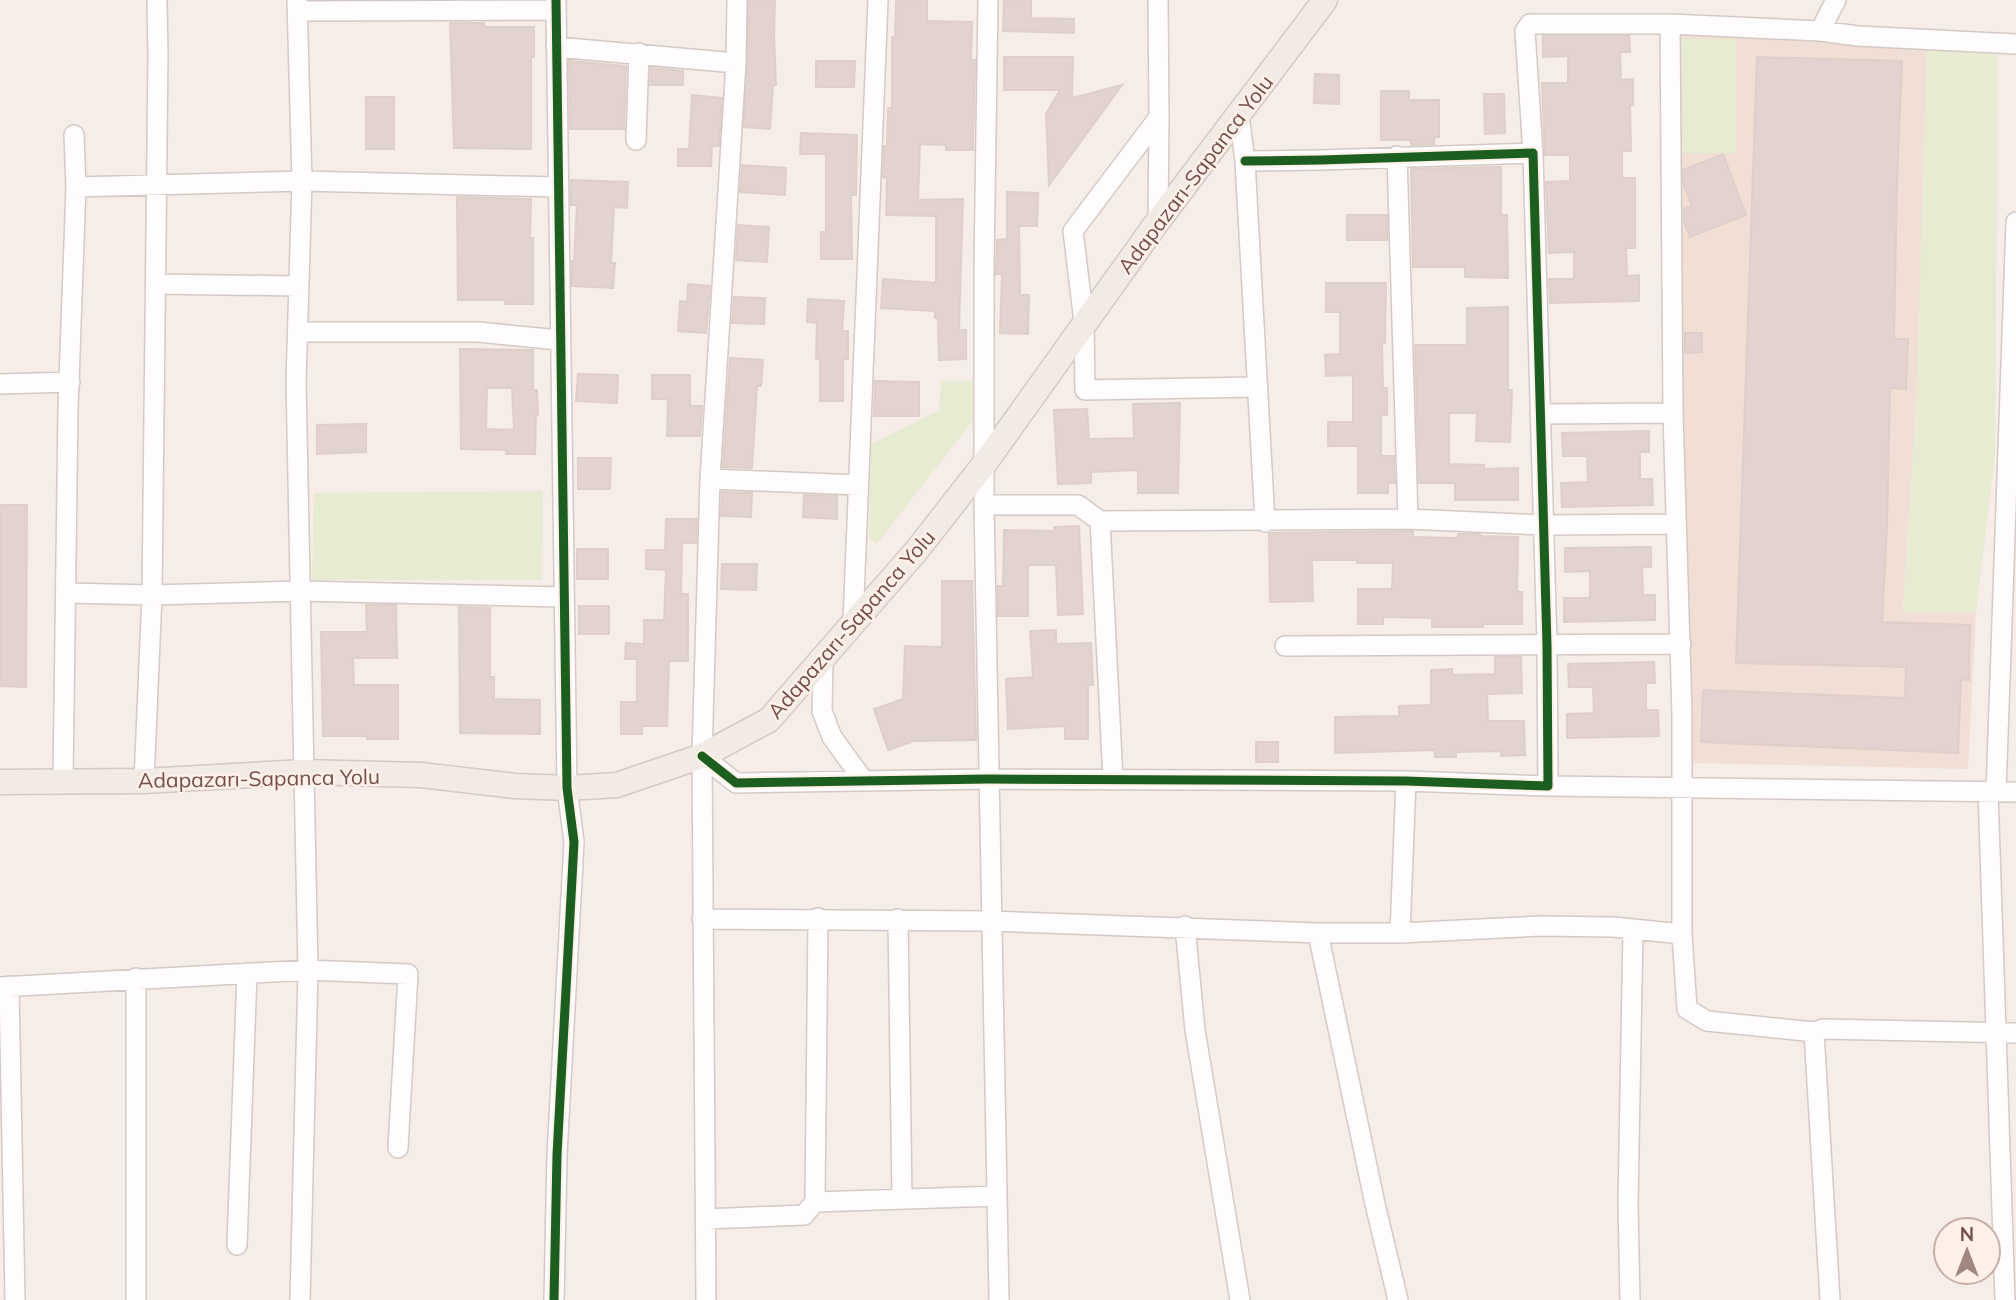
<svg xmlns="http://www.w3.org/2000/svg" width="2016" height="1300" font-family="Mulish,sans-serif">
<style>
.residential{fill:#f1dfd6}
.green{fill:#e7ebd2}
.building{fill:#e2d3d0;stroke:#dfcfca;stroke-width:2;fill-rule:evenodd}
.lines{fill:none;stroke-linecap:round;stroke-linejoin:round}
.minor-casing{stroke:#d4c9c5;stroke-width:22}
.major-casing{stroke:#d5c8c5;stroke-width:27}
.minor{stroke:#fefcfc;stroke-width:19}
.major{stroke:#f2eae4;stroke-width:24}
.cycleway-casing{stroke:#fff0e8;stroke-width:13}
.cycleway{stroke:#1b5e20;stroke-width:9}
.labels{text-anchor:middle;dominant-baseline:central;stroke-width:5;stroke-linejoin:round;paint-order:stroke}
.street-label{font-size:21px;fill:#744e48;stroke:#fff0e8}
</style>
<rect width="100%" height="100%" fill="#f6ede8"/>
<path class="residential" d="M1676,32L1927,49L1919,363L1903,611L1976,612L1968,769L1693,763L1680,305Z"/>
<path class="green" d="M1681,39H1736V153H1682Z
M1927,49L1998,55L1995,454L1976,612H1903L1916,409Z
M941,381H978V414L877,544L869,537L871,444L939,410Z
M543,491L542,580H312L314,493Z"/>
<path class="building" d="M749,0H775L774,35L776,85H773L770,129L744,127Z
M896,0H927V21L972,22L971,60H975L973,150H946V145L920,144L918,200L963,199L959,330H966V359L939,360L938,318H935V311L881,308L883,279L936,283V216L886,215L887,178L883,177L884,146H887L888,108H892V37H895Z
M1004,0H1031V18L1074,19V33L1003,31Z
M450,23H484V27H534V57H531V149L454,148Z
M1543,36H1629L1630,52H1620L1621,80L1633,79V105H1630L1631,151H1622V178H1635V248H1626L1627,276L1639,275V301L1550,303L1549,279H1574V252L1549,253L1546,182L1570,181V155H1545L1542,83H1568V56L1543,57Z
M1004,57H1073L1072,98L1122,85L1049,185L1046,114L1060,90H1004Z
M1757,57L1902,61L1897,182L1894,339H1908L1906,389L1890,388L1887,527L1882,622L1970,625L1969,680L1961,679L1958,753L1701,742L1703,690L1905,698L1906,667L1736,663Z
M569,61L626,66L624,129H570Z
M816,61H855L854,87H816Z
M651,68L683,71V85H650Z
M1315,74L1339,75V104L1314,103Z
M1381,91H1409V100H1439V137H1434V144L1411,145V140H1381Z
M1484,94H1504L1505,133L1485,134Z
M692,95L722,98L719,146H712L711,166H678V149H689Z
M366,97H394V149H366Z
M801,133L857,135L856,195H851L852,259H821V232H826V154H800Z
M1723,154L1746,215L1690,237L1684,221V209L1692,206L1683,183V170Z
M742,165L786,168L785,195L740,192Z
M1501,167V215H1507L1508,278L1465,277V267H1413L1411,169Z
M571,180L628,182L627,208L614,207L611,263H615L613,288L572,286V261H574L577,205H571Z
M1007,192L1038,193L1037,226H1019L1020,295H1029L1028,334L1000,333L1002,274H996L997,240L1007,239Z
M457,197L531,199L530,238H533V304H505V300H458Z
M1347,215H1387V240H1347Z
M738,225L769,227L767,262L736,260Z
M1326,283H1386L1385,343H1382L1383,388H1387V415H1381V456H1394L1395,483H1388V493H1358V446H1328V422H1353V375L1326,376L1325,355L1340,354V312H1326Z
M688,284L710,286L706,333L678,331L680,301L687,302Z
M734,297L765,298L764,324L732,323Z
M808,299L844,301L842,331H848V359H843V401H820V359H816L817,323L807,322Z
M1508,307V390H1512L1510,442L1476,441L1477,413H1449V464L1484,465V469L1518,468V500H1455V483H1419L1415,345H1467V308Z
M1685,333H1702V352L1685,353Z
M460,349L533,350V390H537L538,415H536L535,454H506L507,450L461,449ZM487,388H512L514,430L486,429Z
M730,358L763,360L761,386H757L752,468L723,467Z
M578,374L618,375L617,403L576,401Z
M652,375H690V406H702L700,436H667L668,399H652Z
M875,381L919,382V416H874Z
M1180,403L1178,493H1138V470L1091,472V483L1058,484L1054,410L1087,409L1089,439L1134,438L1133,404Z
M366,424V452L317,454V425Z
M1649,431V452H1640V479H1652L1653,505L1562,507L1561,483L1588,482L1587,456H1563L1562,433Z
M578,458H611L610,489H578Z
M722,492L752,493L751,517L721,516Z
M804,495L837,496V519L803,517Z
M0,505H27L26,687L0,686Z
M666,519H697L696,543H682L681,594H688V661H669L667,726H642V734H621V702H637V659H625L626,643L644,644V620H664L666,570L646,569V550H665Z
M1079,526L1083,614L1058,615L1056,565H1028V616H998V586H1003L1004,530L1054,531V527Z
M1408,531H1413V537L1458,538V534H1479L1482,536L1518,537L1517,592H1522V624H1483V627H1432V618L1383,617V624H1358V589H1392L1393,563H1357V560H1312L1313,601L1270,602L1269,533Z
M1651,547V567H1642L1643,595H1655V620L1564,622V598H1590V571L1565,572V548Z
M577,549H608V579H577Z
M722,564H757L756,590L721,589Z
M942,581H972L976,740L914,741L888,750L874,709L903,699L905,646L942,647Z
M366,605H396L397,658H353L354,685H398V739H367V736H323L321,632H367Z
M579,606H609V634H579Z
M459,607L490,608V677H494V699L540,700V734L460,733Z
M1056,630V644L1091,643L1093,685H1088V739H1065V726L1008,729L1006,679L1033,677L1030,631Z
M1495,657H1521L1522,693L1487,694L1488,721H1524L1525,755L1501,756V751L1456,752V757H1435V750L1335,753V717L1399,716V706L1431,705V670L1452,669V675L1495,674Z
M1654,662L1655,683H1646V710H1658L1659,736L1567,738V714L1594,713L1593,687H1569L1568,664Z
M1256,742H1278V762H1256Z"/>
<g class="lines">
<g class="minor-casing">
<path id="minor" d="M297,0L302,181L296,382L308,970L300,1300
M988,0L984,265V505L999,1300
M1158,0L1159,117L1158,221
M298,11L556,10
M1670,24L1673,413L1682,714V934L1687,1009L1707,1021L1814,1032L1823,1029L2016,1033
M1820,31L1836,0
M556,47L736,63
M1239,116L1245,161L1265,522
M1159,117L1073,231L1084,322L1085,390L1257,387
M636,140L639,53
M1533,153L1525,31L1530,24H1670L1820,31L1858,36L2016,44
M1397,156L1408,519
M76,187L302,181L557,187
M156,284L299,286
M298,332H478L559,340
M0,384L70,382
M1540,414L1673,413
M710,479L858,485
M984,505H1078L1100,521L1113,779
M1100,521L1408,519L1543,525L1676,524
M67,593L152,595L300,591L563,597
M853,623L878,0
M1285,646L1681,644
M823,659L822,711L832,737L864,781
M702,756L736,783L989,779L1406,781L1548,786L1547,645L1533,153L1321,160L1245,161
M63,781L68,409L76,187L74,135
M144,781L152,595L158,55L157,0
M1548,786L2016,792
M1988,791L2005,1300
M1996,792L2016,222
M702,919L991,921L1318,933H1400L1541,926L1613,927L1682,934
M898,919L902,1199
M1185,926L1195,1030L1240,1300
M1318,933L1375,1204L1398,1300
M1400,933L1406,781
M136,978V1300
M9,986L15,1300
M0,987L308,970L408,974L398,1148
M1814,1032L1830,1300
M815,1202L997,1196
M706,1219L804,1215L815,1202L818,918
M237,1245L247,973
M554,1300L557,1155L574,842L567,788L556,0
M706,1300L702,756L710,479L736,63L737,0
M1630,1300L1628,1204L1633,929"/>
</g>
<g class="major-casing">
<path id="major" d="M0,782L144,781L304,772L421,775L515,786L567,788L617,785L702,756L769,720L917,550L985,463L1158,221L1325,0"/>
</g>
<use href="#minor" class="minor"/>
<use href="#major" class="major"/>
<g class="cycleway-casing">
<path id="cycleway" d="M702,756L736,783L989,779L1406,781L1548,786L1547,645L1533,153L1321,160L1245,161
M554,1300L557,1155L574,842L567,788L556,0"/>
</g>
<use href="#cycleway" class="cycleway"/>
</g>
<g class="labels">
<g class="street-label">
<text transform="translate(1195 174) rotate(-53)">Adapazarı-Sapanca Yolu</text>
<text transform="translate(851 624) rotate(-49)">Adapazarı-Sapanca Yolu</text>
<text transform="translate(259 778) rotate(-1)">Adapazarı-Sapanca Yolu</text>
</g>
</g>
<g transform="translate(1967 1251)"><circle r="33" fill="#fff0e8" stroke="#c7afa8" stroke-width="2"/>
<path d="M0-5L12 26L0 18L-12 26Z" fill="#a28680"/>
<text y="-10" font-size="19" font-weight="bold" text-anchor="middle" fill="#744e48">N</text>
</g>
</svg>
